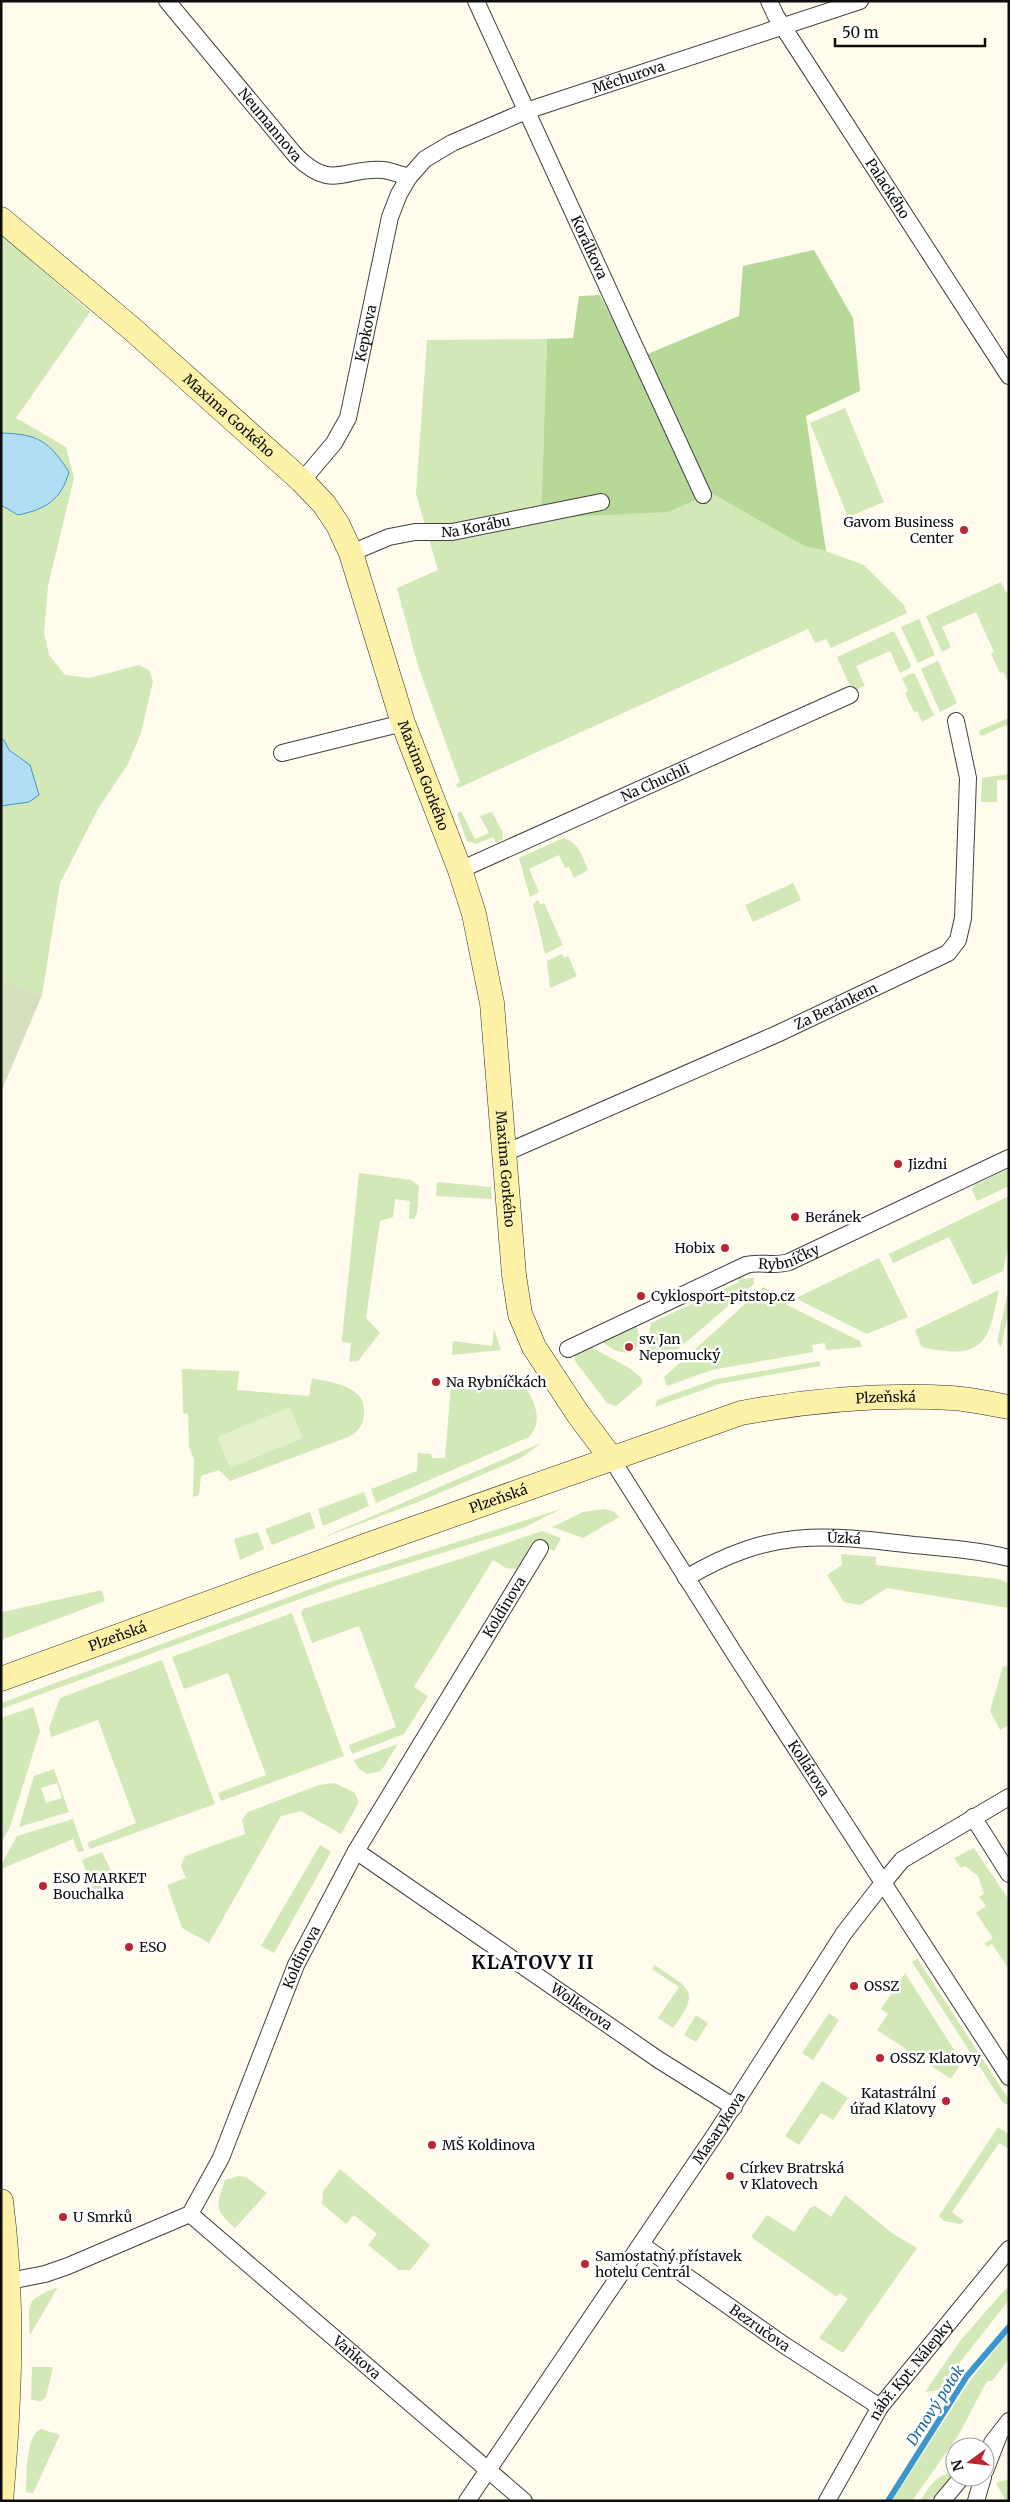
<svg xmlns="http://www.w3.org/2000/svg" width="1010" height="2502" font-family="Merriweather,serif">
<style>
.green{fill:#d2e8b7;fill-rule:evenodd}
.forest{fill:#b6d997}
.cemetery{fill:#d6e0bf}
.pitch{fill:#e3f0c9}
.water{fill:#b2def5;stroke:#3a96cc}
.lines{fill:none;stroke-linecap:round;stroke-linejoin:round}
.stream{stroke:#3a96cc;stroke-width:6}
.street-casing{stroke:#404040;stroke-width:18}
.secondary-casing{stroke:#2f2f2f;stroke-width:25}
.street{stroke:#fff;stroke-width:16}
.secondary{stroke:#fef2a9;stroke-width:24}
.poi-dot{fill:#bb2632;stroke:#fff;stroke-width:2}
.labels{text-anchor:middle;dominant-baseline:central;stroke-width:5;stroke-linejoin:round;paint-order:stroke}
.street-label{font-size:14px;fill:#0d0d0d;stroke:#fff}
.poi-label{font-size:14px;fill:#0d0d0d;stroke:#fff;text-anchor:start}
.water-label{font-size:15px;font-style:italic;fill:#18679d;stroke:#fff}
.district-label{font-size:19px;font-weight:bold;letter-spacing:1px;fill:#0d0d0d;stroke:#fff}
</style>
<rect width="100%" height="100%" fill="#fffbed"/>
<path class="green" d="M1,234L90,312L16,418L66,447L74,478L48,586L44,633L49,655L65,675L90,678L139,665L149,670L153,681L141,733L128,764L98,809L60,883L42,995L1,980Z
M547,339L541,518L711,493L804,546L826,551L864,565L904,605L907,613L831,648L826,639L815,643L808,629L458,788L456,784L460,782L418,666L397,588L438,570L416,494L427,340Z
M845,408L884,502L848,517L810,423Z
M1001,582L1005,591L1009,593V684L1003,672L1000,673L991,654L994,652L976,612L942,627L951,647L942,652L926,616Z
M919,619L935,655L918,663L901,627Z
M894,631L911,665L910,668L900,673L890,651L856,666L865,686L852,691L837,657Z
M938,661L957,703L940,712L921,669Z
M912,673L915,674L934,715L922,722L917,711L914,712L905,693L908,691L902,678Z
M1009,718V727L1006,725L982,736L979,734L980,730Z
M1009,774V780H997V802H981L982,778Z
M461,811L475,839L489,833L480,816L492,812L502,831L503,839L496,843L493,837L476,844L467,841L457,814Z
M563,838C578,841 583,857 588,870L574,878L569,867L565,868L559,855L529,869L539,892L530,897L519,858Z
M793,883L801,900L753,922L745,905Z
M538,900L540,905L544,903L563,945L545,954L533,904Z
M562,954L564,958L568,956L577,976L550,988L547,961Z
M1009,1168V1186L977,1201L972,1190L973,1186Z
M359,1173L411,1180L419,1186L417,1213L414,1219H409L410,1201L395,1199L393,1217L380,1221L366,1318L380,1333L358,1361L349,1362L351,1343L342,1342V1339Z
M437,1182L491,1187L492,1199L436,1196Z
M1009,1196V1243L1003,1271L973,1285L949,1237L893,1263L889,1254Z
M879,1258L908,1317L867,1334L799,1300L798,1297Z
M742,1275L744,1279L754,1278V1284L657,1367C649,1354 647,1338 651,1323L739,1282L737,1277Z
M764,1287L789,1306L860,1341L862,1347L826,1350L825,1343L812,1345L813,1352L712,1370L667,1386L664,1377Z
M1009,1287V1312L1001,1347L997,1342Z
M999,1290C991,1323 991,1356 947,1351C939,1350 928,1350 921,1346L915,1330Z
M636,1324C640,1334 640,1343 634,1352C623,1355 609,1349 601,1340Z
M494,1329L501,1350L452,1355L453,1341L492,1346Z
M589,1346L631,1369L642,1379V1384L616,1406L607,1403L575,1361V1354Z
M820,1361V1366L719,1384L655,1407L657,1400L716,1379Z
M182,1369L239,1371L237,1390L309,1396L312,1378C332,1383 366,1385 364,1413C364,1424 359,1430 351,1436L230,1481L219,1470L201,1476L199,1495L193,1497L194,1459L189,1447L188,1414L183,1413Z
M517,1372C528,1394 548,1415 529,1437L376,1503L371,1489L417,1471L418,1453L431,1454L432,1458H445L451,1385Z
M541,1443L521,1458L418,1502L317,1540Z
M364,1492L369,1506L323,1526L318,1509Z
M561,1509L523,1528L341,1584L1,1709V1703L327,1583Z
M604,1509L613,1511L619,1517L583,1538L552,1527L583,1512Z
M310,1512L315,1528L272,1545L265,1529Z
M542,1531L561,1538L554,1551L533,1542L517,1569L506,1568L493,1560L414,1687L428,1696L404,1734L352,1754L349,1745L396,1727L359,1626L312,1643L301,1613L303,1609L463,1558Z
M258,1532L264,1549L240,1560L234,1539Z
M841,1554L876,1557V1565L998,1579L1009,1583V1608L887,1588L860,1605L844,1602L827,1575L842,1565Z
M102,1590L105,1601L1,1640L2,1612Z
M292,1613L344,1756L221,1801L218,1793L266,1775L228,1673L184,1689L172,1657Z
M162,1660L215,1804L90,1849L87,1843L136,1823L98,1720L51,1737L49,1728L60,1698Z
M1003,1666L1009,1667V1725L1000,1730L990,1711Z
M33,1707L40,1731L10,1827L1,1843V1718Z
M398,1744L381,1771L368,1774L359,1769L354,1760Z
M54,1769L69,1812L19,1827L34,1776ZM57,1783L62,1798L46,1803L41,1788Z
M334,1783L354,1792L359,1802L341,1834L301,1811L281,1816L209,1943L182,1928L167,1885L186,1878L181,1866L185,1856L245,1834L242,1820L248,1812L319,1785Z
M73,1819L84,1851L78,1852L73,1839L1,1869V1865L17,1836Z
M320,1845L331,1852L274,1953L261,1946Z
M974,1848L1009,1900V1969L992,1944L987,1947L985,1943L993,1938L976,1913L986,1906L979,1897L984,1894L978,1876L965,1866L961,1868L954,1858Z
M102,1852L116,1882L94,1892L82,1860Z
M917,1958L1009,2100V2105L1003,2103L912,1962Z
M655,1965C689,1989 702,1989 673,2028L658,2018L679,1987L652,1969Z
M905,1973L962,2062L951,2079L877,2030L888,2014L881,2009Z
M829,2013L839,2020L813,2060L802,2053Z
M696,2015L708,2023L696,2042L684,2035Z
M822,2081L848,2098L833,2120L821,2113L799,2145L785,2136Z
M998,2127L1009,2134V2149L999,2143L952,2212L964,2221L961,2224L944,2221L939,2216Z
M340,2169L430,2245L410,2270H399L368,2245L377,2234L354,2215L346,2224L322,2204L323,2191Z
M239,2176L246,2177L267,2193L235,2228C214,2210 216,2205 225,2180Z
M845,2195L892,2233L917,2248L843,2353L819,2338L848,2299L840,2293L837,2297L751,2237L767,2215L794,2232L810,2208L815,2206L831,2217Z
M1009,2285V2300L938,2390L925,2392L960,2341Z
M58,2287L30,2335C28,2301 26,2300 58,2287Z
M1009,2332V2359L992,2381H987L958,2436L912,2501H892L969,2382Z
M32,2367H53L46,2397L40,2402L31,2399Z
M41,2429L60,2435L33,2493L26,2492C27,2475 25,2436 41,2429Z
M951,2473L955,2474C945,2487 938,2501 920,2501C929,2488 935,2475 951,2473Z
M1009,2479V2501H1006L996,2483Z"/>
<path class="forest" d="M814,250L853,318L860,391L806,416L826,551L804,546L711,493L668,512L541,518L547,339L573,338L579,296L600,295L633,360L739,316L743,266Z"/>
<path class="cemetery" d="M1,980L42,995L1,1092Z"/>
<path class="pitch" d="M290,1407L303,1438L230,1468L217,1437Z"/>
<path class="water" d="M1,433C38,434 49,441 69,472C61,500 46,509 18,515L1,505Z
M1,739L4,740L9,750L30,765L39,795L29,802L1,806Z"/>
<g class="lines">
<path class="stream" d="M888,2501L967,2376L1009,2327"/>
<g class="street-casing">
<g id="street">
<path id="s1" d="M167,1L296,156C333,192 343,167 383,170C392,171 401,175 409,177"/>
<path id="s2" d="M476,1L703,495"/>
<path id="s3" d="M769,1L776,16L1009,376"/>
<path id="s4" d="M302,481L334,443L348,418L390,217L399,194L409,177L425,159L452,143L526,111L860,1"/>
<path id="s5" d="M351,553L389,537L415,532H452L601,502"/>
<path d="M282,753L403,723"/>
<path id="s6" d="M460,870L850,695"/>
<path id="s7" d="M505,1153L777,1034L948,953L958,940L963,918L968,778L956,721"/>
<path id="s8" d="M568,1349L746,1265C760,1261 773,1267 789,1262L1009,1158"/>
<path id="s9" d="M611,1458L736,1656L1009,2077"/>
<path id="s10" d="M686,1578C770,1528 822,1534 914,1545C946,1548 978,1550 1009,1558"/>
<path d="M973,1817L1009,1874"/>
<path id="s11" d="M356,1851L659,2060L734,2107"/>
<path id="s12" d="M190,2214L524,2501"/>
<path id="s13" d="M642,2245L784,2345L880,2407"/>
<path id="s14" d="M9,2281L45,2274L68,2266L190,2214L221,2158L296,1965L356,1851L540,1548"/>
<path d="M992,2443L1009,2421"/>
<path d="M985,2471L999,2435"/>
<path id="s15" d="M467,2501L718,2130L844,1933L883,1883L902,1860L1009,1797"/>
<path id="s16" d="M827,2501L880,2407L1009,2249"/>
<path d="M942,2501L962,2477"/>
<path d="M976,2501L983,2477"/>
</g>
</g>
<g class="secondary-casing">
<g id="secondary">
<path id="s17" d="M1,219L131,328L302,481L324,504L338,525L351,553L403,723L460,870L474,914L492,1003L514,1275L520,1314L534,1347L578,1414L611,1458"/>
<path id="s18" d="M1,1679L373,1543L741,1413C811,1400 880,1394 952,1398C971,1399 990,1404 1009,1407"/>
<path d="M1,2201C14,2301 10,2400 1,2501"/>
</g>
</g>
<use href="#street" class="street"/>
<use href="#secondary" class="secondary"/>
</g>
<g class="poi-dot">
<circle cx="964" cy="530" r="5"/>
<circle cx="898" cy="1164" r="5"/>
<circle cx="795" cy="1217" r="5"/>
<circle cx="725" cy="1248" r="5"/>
<circle cx="641" cy="1296" r="5"/>
<circle cx="629" cy="1347" r="5"/>
<circle cx="436" cy="1382" r="5"/>
<circle cx="43" cy="1886" r="5"/>
<circle cx="129" cy="1947" r="5"/>
<circle cx="854" cy="1986" r="5"/>
<circle cx="880" cy="2058" r="5"/>
<circle cx="946" cy="2101" r="5"/>
<circle cx="432" cy="2145" r="5"/>
<circle cx="730" cy="2176" r="5"/>
<circle cx="63" cy="2217" r="5"/>
<circle cx="585" cy="2264" r="5"/>
</g>
<g class="labels">
<g class="street-label">
<text stroke="none"><textPath href="#s4" startOffset="572">Měchurova</textPath></text>
<text stroke="none"><textPath href="#s1" startOffset="161">Neumannova</textPath></text>
<text stroke="none"><textPath href="#s3" startOffset="222">Palackého</textPath></text>
<text stroke="none"><textPath href="#s2" startOffset="271">Korálkova</textPath></text>
<text stroke="none"><textPath href="#s4" startOffset="165">Kepkova</textPath></text>
<text stroke="none"><textPath href="#s17" startOffset="301">Maxima Gorkého</textPath></text>
<text stroke="none"><textPath href="#s5" startOffset="129">Na Korábu</textPath></text>
<text stroke="none"><textPath href="#s17" startOffset="721">Maxima Gorkého</textPath></text>
<text stroke="none"><textPath href="#s6" startOffset="214">Na Chuchli</textPath></text>
<text stroke="none"><textPath href="#s7" startOffset="362">Za Beránkem</textPath></text>
<text stroke="none"><textPath href="#s17" startOffset="1126">Maxima Gorkého</textPath></text>
<text stroke="none"><textPath href="#s8" startOffset="241">Rybníčky</textPath></text>
<text stroke="none"><textPath href="#s18" startOffset="932">Plzeňská</textPath></text>
<text stroke="none"><textPath href="#s18" startOffset="529">Plzeňská</textPath></text>
<text stroke="none"><textPath href="#s10" startOffset="166">Úzká</textPath></text>
<text stroke="none"><textPath href="#s14" startOffset="879">Koldinova</textPath></text>
<text stroke="none"><textPath href="#s18" startOffset="124">Plzeňská</textPath></text>
<text stroke="none"><textPath href="#s9" startOffset="368">Kollárova</textPath></text>
<text stroke="none"><textPath href="#s14" startOffset="474">Koldinova</textPath></text>
<text stroke="none"><textPath href="#s11" startOffset="274">Wolkerova</textPath></text>
<text stroke="none"><textPath href="#s15" startOffset="450">Masarykova</textPath></text>
<text stroke="none"><textPath href="#s13" startOffset="144">Bezručova</textPath></text>
<text stroke="none"><textPath href="#s12" startOffset="220">Vaňkova</textPath></text>
<text stroke="none"><textPath href="#s16" startOffset="156">nábř. Kpt. Nálepky</textPath></text>
</g>
<g class="poi-label">
<text x="954" y="522" text-anchor="end">Gavom Business<tspan x="954" dy="16">Center</tspan></text>
<text x="908" y="1164">Jizdni</text>
<text x="805" y="1217">Beránek</text>
<text x="715" y="1248" text-anchor="end">Hobix</text>
<text x="651" y="1296">Cyklosport-pitstop.cz</text>
<text x="639" y="1339">sv. Jan<tspan x="639" dy="16">Nepomucký</tspan></text>
<text x="446" y="1382">Na Rybníčkách</text>
<text x="53" y="1878">ESO MARKET<tspan x="53" dy="16">Bouchalka</tspan></text>
<text x="139" y="1947">ESO</text>
<text x="864" y="1986">OSSZ</text>
<text x="890" y="2058">OSSZ Klatovy</text>
<text x="936" y="2093" text-anchor="end">Katastrální<tspan x="936" dy="16">úřad Klatovy</tspan></text>
<text x="442" y="2145">MŠ Koldinova</text>
<text x="740" y="2168">Církev Bratrská<tspan x="740" dy="16">v Klatovech</tspan></text>
<text x="73" y="2217">U Smrků</text>
<text x="595" y="2256">Samostatný přístavek<tspan x="595" dy="16">hotelu Centrál</tspan></text>
</g>
<g class="water-label">
<text transform="translate(935 2405) rotate(-57)">Drnový potok</text>
</g>
<g class="district-label">
<text x="533" y="1962">KLATOVY II</text>
</g>
</g>
<rect width="1010" height="2502" fill="none" stroke="#0d0d0d" stroke-width="5"/>
<g transform="translate(970 2462) rotate(255)"><circle r="24" fill="#ffffff" stroke="#9e9e9e"/>
<path d="M0-4L9 19L0 12L-9 19Z" fill="#bb2632"/>
<text y="-8" font-size="14" font-weight="bold" text-anchor="middle" fill="#0d0d0d">N</text>
</g>
<path d="M835 38v8h150v-8" fill="none" stroke="#0d0d0d" stroke-width="2.5"/>
<text x="842" y="38" font-size="15" fill="#0d0d0d" stroke="#ffffff" stroke-width="4" paint-order="stroke">50 m</text>
</svg>
